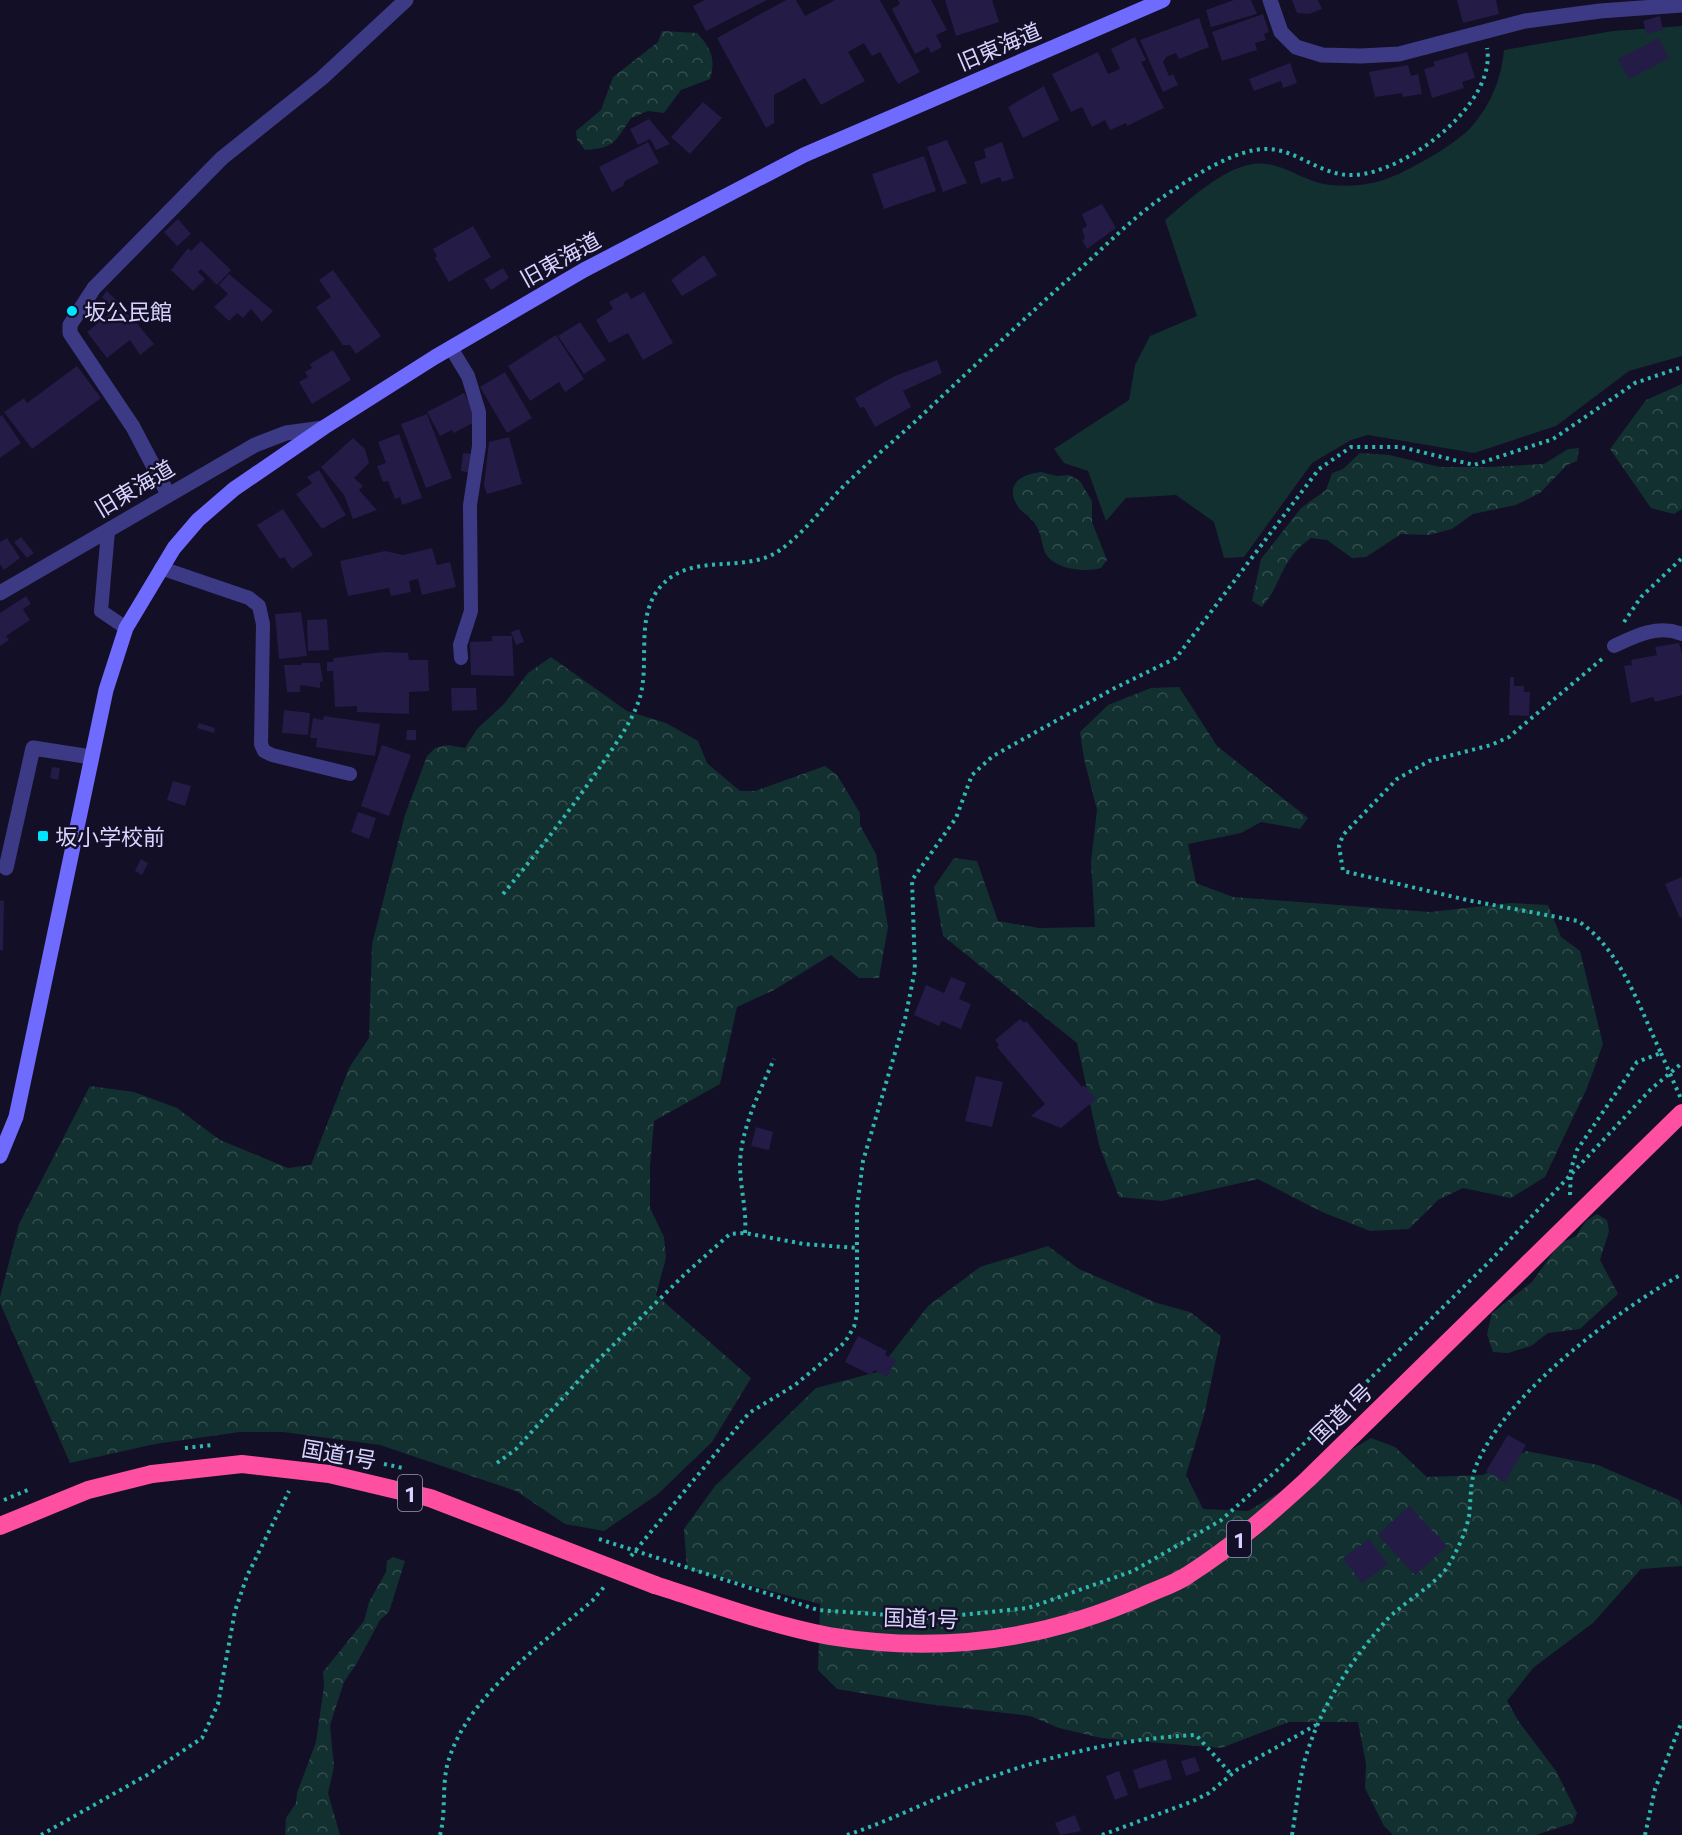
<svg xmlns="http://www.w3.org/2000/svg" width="1682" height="1835" font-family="Commissioner,'Noto Sans JP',sans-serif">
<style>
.grass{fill:#12302f}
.forest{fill:url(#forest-crowns)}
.building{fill:#241b47}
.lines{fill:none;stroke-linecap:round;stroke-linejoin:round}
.path{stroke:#2fb8b0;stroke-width:4;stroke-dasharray:3 4.5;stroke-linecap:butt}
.lane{stroke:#3d3a85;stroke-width:14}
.street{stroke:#3d3a85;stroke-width:15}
.secondary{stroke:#6f6bff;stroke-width:15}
.highway{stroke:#ff4fa3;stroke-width:18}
.path-bridge{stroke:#2fb8b0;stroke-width:4;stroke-dasharray:3 4.5;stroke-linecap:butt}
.highway-bridge{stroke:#ff4fa3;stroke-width:18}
.poi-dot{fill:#00e5ff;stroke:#130f26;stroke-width:2}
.labels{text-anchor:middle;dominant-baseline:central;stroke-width:5;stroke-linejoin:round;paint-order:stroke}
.shield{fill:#130f26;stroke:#9e99be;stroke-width:1.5}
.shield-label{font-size:21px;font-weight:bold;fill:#d9d4ff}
.street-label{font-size:22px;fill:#d9d4ff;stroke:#130f26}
.poi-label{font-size:22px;fill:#d9d4ff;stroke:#130f26;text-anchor:start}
</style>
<defs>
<pattern id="forest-crowns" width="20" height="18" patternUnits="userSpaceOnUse" patternTransform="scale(1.5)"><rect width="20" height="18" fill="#12302f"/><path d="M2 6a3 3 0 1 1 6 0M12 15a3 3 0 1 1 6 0" fill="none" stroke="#344d4e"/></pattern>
</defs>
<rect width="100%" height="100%" fill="#130f26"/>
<path class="grass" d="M1682,26V356L1629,371L1556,426L1474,453L1368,435L1351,440L1312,463L1244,557L1224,558L1214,522L1176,495L1126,498L1106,521L1088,471L1064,463L1054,449L1129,400L1135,365L1150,336L1197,316L1165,220C1189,200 1221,169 1253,164C1282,160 1303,183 1331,185C1350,187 1371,185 1389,178C1412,169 1458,143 1473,125C1492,102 1501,79 1504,50L1613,31Z"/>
<path class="forest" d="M662,31L697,33C711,48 716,59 710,79L681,90L664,113L648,111L631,118C615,141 616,148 585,150L577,140L576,131L601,110L613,77L658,42Z
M1682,384V509L1674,514L1651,508L1610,449L1646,400Z
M1579,448L1577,461L1567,465L1540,493L1516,505L1473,514L1452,529L1429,535L1401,534L1366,557L1352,558L1327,540L1311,538C1280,559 1284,581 1262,607L1252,601L1261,559L1301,508L1326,490L1332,473L1343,469L1360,453L1389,455L1440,467H1490L1544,464L1568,449Z
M1041,472L1057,476L1069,475L1080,481L1092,501V522L1107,560L1101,568C1085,573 1050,569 1044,550C1041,539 1041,531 1033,521C1029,516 1023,513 1019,508C1003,486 1020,474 1041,472Z
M551,657L627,711L666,723L698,741L707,763L740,791H755L825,766L837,775L860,813V825L876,854L888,927L879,978H859L831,955L774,990L737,1007L720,1084L654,1121L650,1167V1208L664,1237L666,1258L656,1295L751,1378L712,1442L658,1494L604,1531L565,1524L516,1491L380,1445L283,1432H240L155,1444L70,1463L0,1303V1297L19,1224L90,1086L134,1092L177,1108L220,1140L288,1168L311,1165L349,1068L369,1038L372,944L405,815L427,756L435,748L448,745L465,748L477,729L504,704L528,673Z
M1179,687L1217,746L1308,818L1300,829L1261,822L1241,833L1188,844L1196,883L1233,897L1430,912L1511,903L1548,905L1561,937L1580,951L1603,1044L1587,1088L1545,1177L1511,1198L1463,1188L1438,1200L1409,1229L1370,1231L1322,1212L1258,1179L1162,1201L1119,1197L1099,1145L1077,1043L943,936L934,887L954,858L977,861L998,921L1039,928L1095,927L1091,862L1097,810L1084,759L1080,732L1108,705L1151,688Z
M1597,1214L1607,1220L1609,1231L1600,1260L1618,1294L1580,1329L1548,1333L1531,1346L1508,1353L1493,1352L1487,1334L1492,1313L1532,1282L1560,1243L1576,1236L1586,1221Z
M1048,1246L1079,1269L1157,1303L1190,1312L1221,1336L1204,1415L1186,1475L1203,1509L1248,1511L1371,1438L1395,1447L1427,1477L1483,1475L1526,1451L1598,1465L1679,1500L1682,1507V1566L1641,1569L1593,1623L1533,1668L1507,1701L1519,1722L1556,1771L1577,1813L1573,1823L1536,1835H1393L1384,1826L1365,1788L1366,1764L1358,1722H1289L1221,1748L1101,1738L1059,1728L1030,1716L927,1704L837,1689L818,1670L820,1604L687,1569L684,1529L715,1486L816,1388L877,1372L928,1306L980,1267Z
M393,1557L405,1561L389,1612L380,1620L357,1663L344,1682L330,1725L334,1767L328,1793L340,1835H285L286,1818L296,1803L297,1793L316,1742L324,1686L323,1672L364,1621L369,1602L386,1572L387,1561Z"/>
<path class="building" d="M705,0H767L706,31L693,6Z
M786,0H796L805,16L835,0H880L920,72L898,84L880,52L872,56L864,43L848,52L865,81L821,105L805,78L774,95V123L766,128L717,38Z
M898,0H931L947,30L936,35L942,47L931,53L928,47L915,54L892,9L900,4Z
M945,0H992L999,22L956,36Z
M1234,0H1251L1257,14L1211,27L1206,10Z
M1292,0H1318L1322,9L1309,14L1297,13Z
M1457,0H1496L1499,14L1463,23Z
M1263,14L1269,32L1264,34L1266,40L1255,43L1257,50L1222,61L1212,32Z
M1660,16L1663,30L1647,34L1643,21Z
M1199,18L1209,47L1179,59L1176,53L1166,57L1163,62L1169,76L1173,74L1178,85L1163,92L1140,40Z
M1135,37L1146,60L1141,62L1164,108L1127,126L1126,123L1110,130L1105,120L1092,127L1082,107L1071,112L1052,74L1098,52L1108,74L1120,69L1111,49Z
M1659,38L1669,58L1629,79L1618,59Z
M1467,52L1475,78L1462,82L1464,88L1432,98L1424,69L1435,66L1433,62Z
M1290,63L1297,83L1283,88L1281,81L1254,91L1249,79Z
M1408,65L1411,76L1418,74L1422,94L1403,97L1402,93L1375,97L1369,72Z
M1044,86L1059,120L1023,138L1008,107Z
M703,102L722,118L690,154L671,137Z
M649,119L670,144L656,150L650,139L638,145L630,129Z
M947,140L967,183L943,192L927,147Z
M648,142L659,163L625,181L623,186L612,192L599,167Z
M1002,142L1014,178L1002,182L1000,177L981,184L974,162L986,158L984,149Z
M924,156L936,191L884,209L872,174Z
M1102,204L1116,228L1087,249L1082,240L1085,239L1082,229L1087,226L1082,214Z
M178,219L191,234L177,246L164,232Z
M473,226L491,257L449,282L435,258L437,256L433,249Z
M201,241L231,270L217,285L201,269L198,272L205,279L193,291L171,270L188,248L191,251Z
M704,255L717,275L682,296L671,280Z
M503,268L509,278L491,290L484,279Z
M333,270L381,336L356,354L350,345H343L316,307L331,297L319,280Z
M229,274L273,311L262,322L251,309L243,318L237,313L229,321L214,307L228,294L219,285Z
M107,291L119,303L113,308L102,297Z
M627,292L631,299L644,292L673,343L643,360L628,333L609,343L596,320L613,309L609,302Z
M119,306L127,315H130L154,344L140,355L130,340L107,358L87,332Z
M580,322L606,360L584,374L558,336Z
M556,335L584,379L565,392L559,382L530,401L508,366Z
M333,350L351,380L312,404L299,382L308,377L305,372L312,368L310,364Z
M937,360L942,373L903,391L911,407L875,427L864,407L860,408L855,398L895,376Z
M77,366L101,398L32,449L4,412L24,398L27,403Z
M505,372L532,418L507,433L480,387Z
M464,393L478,420L454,433L452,430L440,436L427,412Z
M427,414L452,478L426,488L401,424Z
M2,415L21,443L0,458V417Z
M399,434L422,498L402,505L400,497L395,499L388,481L383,482L377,466L386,463L378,442Z
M509,437L522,484L487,494L484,485L489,442Z
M353,438L365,449L369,463L354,478L363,486L359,490L377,510L353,519L344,495L321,467Z
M463,453L475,454L473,473L461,471Z
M319,470L346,515L322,529L296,494L312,483L307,477Z
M283,509L313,555L292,569L284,557L280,559L257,525Z
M21,537L34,553L27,558L14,542Z
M7,538L20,558L4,570L0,564V542Z
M432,548L437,565L450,562L456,587L422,595L418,579L409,581L411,592L391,596L389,588L348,596L340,561L385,551L403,555Z
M26,596L31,604L23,609L30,620L6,636L9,640L0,646V613Z
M301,612L307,656L279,659L275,614Z
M327,619L329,650L308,651L307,620Z
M519,629L524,642L516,645L511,632Z
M492,636H512L514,676L471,675L470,642L492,641Z
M1679,643L1682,654V695L1655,702L1653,697L1631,703L1624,666L1632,665L1631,660L1657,655L1655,647Z
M383,652L408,653L409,660H428L429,691L409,692V714L357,712V706L335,707L333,671H327V662H333L334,658Z
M302,663H320L323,681L320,682V688L300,685V692H287L284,665H301Z
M1510,677H1514V686H1524V692H1530L1529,716L1509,715Z
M451,688H476L477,710L452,711Z
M284,710L310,713L308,735L282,733Z
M324,716L380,724L375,756L316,747L317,738H310L313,718L323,720Z
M199,723L215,728L214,733L197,728Z
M407,730H416V740H406Z
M382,745L411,755L389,816L361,806Z
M52,767L60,768L58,780L50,778Z
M173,781L191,786L185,806L167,800Z
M358,812L376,818L369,839L351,832Z
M141,859L148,863L142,875L135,871Z
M1682,877V917L1680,918L1665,884Z
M4,900L3,950H0V901Z
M951,977L966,983L959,999L971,1004L961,1029L942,1021L939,1026L914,1015L926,985L944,993Z
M1020,1019L1024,1023L1026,1021L1082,1087L1084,1085L1096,1099L1061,1128L1031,1116L1045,1104L997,1047L999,1045L995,1040Z
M976,1076L1003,1082L992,1127L965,1121Z
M756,1127L773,1132L769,1150L751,1146Z
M858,1336L887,1351L885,1355L896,1360L887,1377L874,1370L871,1375L845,1362Z
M1508,1435L1526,1445L1505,1482L1486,1471Z
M1409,1506L1447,1546L1415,1575L1378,1535Z
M1369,1539L1388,1564L1362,1583L1343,1558Z
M1195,1757L1200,1771L1186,1776L1181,1761Z
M1166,1759L1172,1779L1139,1789L1133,1770Z
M1119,1771L1128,1795L1115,1800L1106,1776Z
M1075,1815L1081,1831L1060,1835L1055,1823Z"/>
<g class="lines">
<path class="path" d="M1624,622L1641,597L1682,558
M503,894C537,853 568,813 598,770C612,749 629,727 638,703C652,667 633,618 661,586C692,551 745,575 780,550C807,531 826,502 850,480C872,459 896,439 919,418C967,373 1015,327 1064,283C1096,256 1126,223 1160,199C1188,180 1234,148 1268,149C1299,150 1321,177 1355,175C1406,172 1497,104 1487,48
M1570,1195L1571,1169L1577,1150L1637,1062L1661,1053C1640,1009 1621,949 1578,921L1467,900L1343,871L1339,846L1343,835L1397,779L1429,761L1491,745L1509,737L1602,659
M745,1233C747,1210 740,1188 740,1164C741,1128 760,1091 774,1059
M185,1448L213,1445
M497,1463L516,1449L592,1366L686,1273L730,1234L745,1233L804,1244L857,1248
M384,1464L403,1468
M4,1500L30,1489
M599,1539L818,1610L931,1618L1028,1608L1133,1571L1220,1521L1274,1473L1489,1262L1651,1089L1682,1063
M631,1556L749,1413L795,1385L824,1361L845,1342L854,1327L857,1314V1208L863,1161L905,1019L915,970L912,880L956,818L972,775L993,756L1113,689L1176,658L1319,469L1351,447H1401L1474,465L1553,439L1635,383L1682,367
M41,1835L147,1775L202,1738L218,1704L235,1611L247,1576L289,1491
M440,1835C446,1812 442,1788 447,1766C464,1698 541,1645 592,1601L604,1587
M847,1835C884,1823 920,1805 957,1790C1034,1759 1113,1739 1196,1735L1232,1775
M1102,1835L1191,1802L1209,1793L1238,1769L1316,1725
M1292,1835C1296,1811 1298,1787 1304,1763C1318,1711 1349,1663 1384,1623C1400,1604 1436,1585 1448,1566C1457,1551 1466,1532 1469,1516C1471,1499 1470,1482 1476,1466C1507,1392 1614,1313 1682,1274
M1645,1835L1655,1789L1682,1721"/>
<path class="lane" d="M451,348L468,376L479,412V446L470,505L471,611L460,645L461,658
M108,531L101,611L126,628
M161,568L249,598L259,606L263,624L261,744L264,751L272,755L350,774
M1614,646C1635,636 1658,624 1682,634"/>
<path class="street" d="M1270,0L1281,32L1296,47L1322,55L1361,56L1399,54L1525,21L1600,11L1682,5
M168,494L133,427L70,333V325L94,288L222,158L322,78L406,0
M0,593L255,445L286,433L323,428
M6,868L33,748L91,757"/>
<path class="secondary" d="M0,1156L16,1117L106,690L126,628L174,548L198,520L234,489L323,428L435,357L584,270L804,155L1163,0"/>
<path class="highway" d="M0,1526L88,1490L152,1474
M655,1585C712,1603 770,1625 829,1636C938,1654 1042,1641 1143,1596C1158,1589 1175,1584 1188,1575C1232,1547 1270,1514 1308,1479L1682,1113"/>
<path class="path-bridge" d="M1661,1053L1682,1101"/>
<path class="highway-bridge" d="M152,1474L242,1464L329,1474L430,1498L655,1585"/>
</g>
<g class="poi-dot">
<circle cx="72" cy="311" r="6"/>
<rect x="37" y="830" width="12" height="12" rx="3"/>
</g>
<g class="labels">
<g class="shield">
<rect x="398" y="1475" width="24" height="36" rx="4.5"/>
<rect x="1227" y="1521" width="24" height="36" rx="4.5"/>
</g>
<g class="shield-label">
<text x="410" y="1493">1</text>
<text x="1239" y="1539">1</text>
</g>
<g class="street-label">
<text transform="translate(999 46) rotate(-23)">旧東海道</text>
<text transform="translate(560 259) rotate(-29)">旧東海道</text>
<text transform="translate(134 488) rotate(-31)">旧東海道</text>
<text transform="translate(1341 1413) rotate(-44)">国道1号</text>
<text transform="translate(339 1454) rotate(10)">国道1号</text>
<text transform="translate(921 1618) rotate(2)">国道1号</text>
</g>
<g class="poi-label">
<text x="84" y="311">坂公民館</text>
<text x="55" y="836">坂小学校前</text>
</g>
</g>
</svg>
